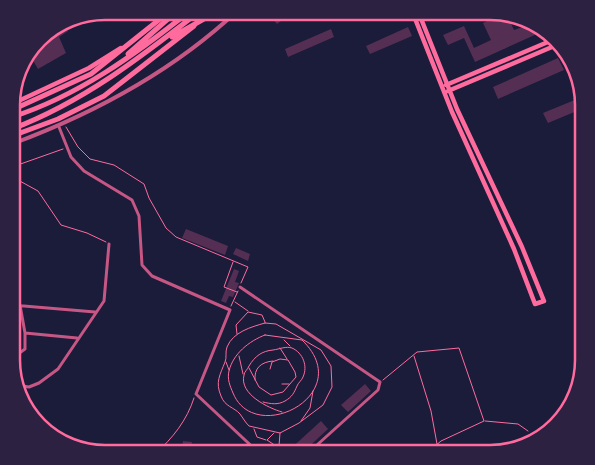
<svg xmlns="http://www.w3.org/2000/svg" width="595" height="465" font-family="Lato,sans-serif">
<style>
.building{fill:#542f53}
.lines{fill:none;stroke-linecap:round;stroke-linejoin:round}
.path{stroke:#ff6b9d;stroke-width:1}
.minor{stroke:#c65784;stroke-width:3}
.tertiary{stroke:#c65784;stroke-width:4}
.secondary{stroke:#ff6b9d;stroke-width:4.5}
.primary{stroke:#ff6b9d;stroke-width:5}
.trunk{stroke:#ff6b9d;stroke-width:5}
.rim{fill:none;stroke:#ff6b9d;stroke-width:2.5}
</style>
<rect width="100%" height="100%" fill="#1b1b3a"/>
<path class="building" d="M274,11H294L277,24L267,12Z
M340,11H363L344,20Z
M502,14L508,17L514,30L528,25L534,27L537,34L475,62L464,38L448,45L443,35L464,26L474,48L491,40L483,23Z
M65,26L68,31L59,37L66,53L38,69L31,57L43,34Z
M408,27L412,36L370,54L366,46Z
M331,29L334,37L288,57L285,49Z
M558,58L564,70L498,99L493,87Z
M582,97L584,108L548,123L543,113Z
M186,229L228,246L225,255L182,238Z
M236,248L250,254L248,261L233,254Z
M234,269L239,271L235,282L239,283L233,297L229,296L226,303L221,301Z
M365,384L371,391L348,412L341,405Z
M321,421L328,429L301,454H289L287,452Z
M183,441L192,442L191,447L202,449L203,445L213,446L212,454H181Z"/>
<g class="lines">
<path class="path" d="M66,127L78,147L90,159L114,165L144,184L149,198L166,228L176,237L248,267L241,283
M12,167L63,149
M12,173L18,180L38,191L61,225L87,233L106,242
M233,262L224,287L237,292
M235,302L248,311
M231,306L238,291
M265,323L276,324L321,350L331,366L332,387L323,405L299,423L280,433L249,426C245,422 243,418 240,414C234,407 225,407 221,396C215,382 220,375 225,362C227,358 225,352 227,347C233,332 251,327 265,323Z
M237,334L236,325L248,312L262,315L265,322
M265,335L302,340C358,394 255,447 233,393C230,386 227,379 229,371C233,354 249,341 265,335Z
M284,340L290,346
M280,348L287,359
M239,356L243,374
M414,356L431,411L437,444
M226,362L229,370
M249,368L259,387L271,395L283,392L296,377L295,372L288,360L280,359L272,362L270,369
M255,380C254,368 261,362 273,361
M383,380L417,352L459,348L484,421L441,441L426,454
M282,384H289
M263,402C271,404 278,405 285,401C292,397 294,393 297,386C298,383 302,380 303,377C308,366 303,353 292,348C286,346 280,349 273,350C262,351 255,356 249,366C248,369 244,372 244,375C239,394 268,408 282,412
M301,421L310,408L313,391
M485,421L518,424L528,431
M254,429L257,437L266,440
M274,433L267,440L279,448
M280,433L279,446L281,454
M155,454C173,438 187,420 194,398"/>
<path class="minor" d="M59,127L71,157L84,171L132,200L139,216L142,265L152,276L230,310L196,394L260,454
M240,287L380,382L378,390L307,454
M12,305L95,312
M12,316L20,305L25,333L77,338
M12,353L18,354L25,349V333
M17,385L29,387L39,383L58,369L104,301L109,244"/>
<path class="tertiary" d="M12,144C95,113 172,72 237,11"/>
<path class="secondary" d="M412,11L452,112L514,249L535,304L544,301L522,247L457,109L418,11
M446,85L555,39
M448,91L559,44
M12,104L89,68L121,48"/>
<path class="primary" d="M12,110L91,74L170,11
M12,136L58,119L104,96L194,26"/>
<path class="trunk" d="M172,37L218,11
M128,54L177,11
M12,117C78,96 136,54 190,11
M12,129C83,102 141,57 200,11"/>
</g>
<path d="M0 0H595V465H0ZM105 20H490A85 85 0 0 1 575 105V360A85 85 0 0 1 490 445H105A85 85 0 0 1 20 360V105A85 85 0 0 1 105 20Z" fill="#2d2142" fill-rule="evenodd"/>
<path class="rim" d="M105 20H490A85 85 0 0 1 575 105V360A85 85 0 0 1 490 445H105A85 85 0 0 1 20 360V105A85 85 0 0 1 105 20Z"/>
</svg>
